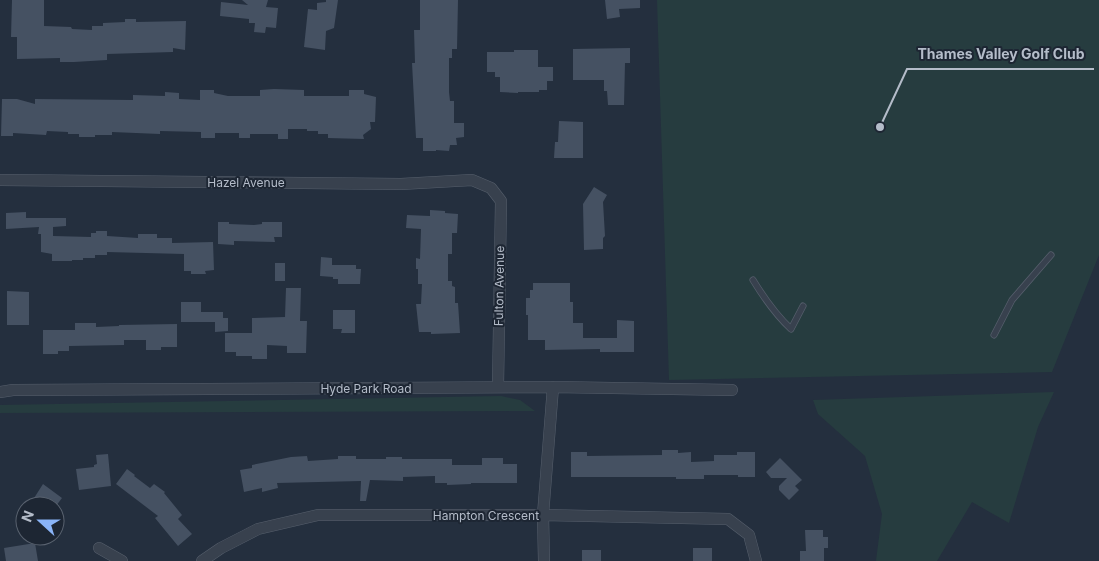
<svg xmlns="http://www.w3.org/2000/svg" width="1099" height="561" font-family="Inter,sans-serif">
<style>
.green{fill:#263c3f}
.building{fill:#455162}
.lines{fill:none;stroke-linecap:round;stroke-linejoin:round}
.service-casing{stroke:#565f6c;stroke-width:7}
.minor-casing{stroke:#565f6c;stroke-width:12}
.service{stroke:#38414e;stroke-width:5.5}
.minor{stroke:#38414e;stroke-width:11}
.labels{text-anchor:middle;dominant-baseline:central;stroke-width:4;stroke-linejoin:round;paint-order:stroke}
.street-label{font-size:12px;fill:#b4bcc9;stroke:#1d2633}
.leader{fill:none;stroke:#b4bcc9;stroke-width:2}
.callout-dot{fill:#b4bcc9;stroke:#1d2633;stroke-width:2}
.callout-label{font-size:14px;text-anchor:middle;font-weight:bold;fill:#b4bcc9;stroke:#1d2633;stroke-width:4;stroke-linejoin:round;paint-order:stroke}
</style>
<rect width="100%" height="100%" fill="#242f3e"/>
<path class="green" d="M657,0H1099V255L1052,372L669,380Z
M1054,392L1038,427L1009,523L972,502L937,561H876L882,514L865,456L818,414L813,400Z
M501,396L520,400L535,411L0,413V405Z"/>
<path class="building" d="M12,0H44V26L71,27L72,29L92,30V26H103V23L125,22V19H136V22L186,21L185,50L173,48V52L107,54V60L74,62H60V58L17,59V37H11Z
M242,0H268L266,7L278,8L276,28L266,27L265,33L254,32L255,23H249V19L220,16L221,2L248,5Z
M326,0H338L334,28L326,31L325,50L304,47L308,9L317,10V3L326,2Z
M420,0H458L457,49H452V58H449V92L450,101H454V123H464V137L456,138L457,145H450L449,151L436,150V151H423V138H416L412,63H415L414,30H420Z
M605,0H640V8L619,9L620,17L607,19Z
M630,48V63H625L624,105H608L607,91H604V80H573V49Z
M514,50H538V67H553V81H547V90H539V92H518V93L500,92V77H495V72H487V52H514Z
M274,89L304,90V96H349V90H364V94L376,97L375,122H370L371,129L363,135L364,139L328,138V134H318V131H307V129H288V139H278V134H250V138H239V133H215V138H201V132L160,131V134L112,132V135H95V137H79V134H68V132L47,131L46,135L13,133V136H1L2,99H17L35,104V99L133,100V95L165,96V92L179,93V99L200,100V90H214V93L228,96H260V90Z
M559,121L583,122V158H554L555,142H558Z
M594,187L607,195L603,202L605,236L603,238V249L584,250L583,204Z
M430,210L445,211V213L458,214L457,233H452V254H448V281H452V286L455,287V303H458L460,333L431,334V332H419L416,304H421L422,284H418V269H416V258L420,259L421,229L406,228L407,215L430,216Z
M26,212V218H66V226L53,227V236L91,237V233H96V231H107V236L138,238V234H157V238H172V243L213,242L214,270L205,271L206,274H191V271H184V254L107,252V255H95V258H83V260H72V261H52V254L41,252V234H38L39,227L6,229V213Z
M218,222H229V224L254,225L262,224V222H282V237H274L275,242L234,241V245L218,244Z
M321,257L332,258V265H356V269H361L360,284H338V279H333V277L320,276Z
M275,263H285V281H275Z
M533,283H570V302H573V323H583V338H617V320L634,321V352H600V349L545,350V340H528V315H526V298H530V290H533Z
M286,288H301L300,321H307L306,353H287V346L267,345V359H252V356H236V352H225V333H252V318L285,317Z
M7,291L29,292V325H7Z
M181,302H201V312H223V318H228V331L215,332V322H181Z
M333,310H355V333H341L342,329H333Z
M75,323H96V327L119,326V325L177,324V347H161V350H146V340H124V345L69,346V351H58V354H43V330H75Z
M662,450H678V453L691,452V462L714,461V455H737V452H755V477H738V475H704V479H676V477H571V452H587V456L662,455Z
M108,454L111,486L79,490L76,469L94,467V465L97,464L96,455Z
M307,456L308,461L338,459V456H356V459H386V457H402V459H452V465H482V458H503V464H517V483H471V484L447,485V483H435V476L403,477V481L370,480L366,501H360L361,481L277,483L278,488L262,492V488L244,492L240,470L252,468V465L291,457Z
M780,458L802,480L795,486L799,490L789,500L779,490V486L787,478H771L766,472Z
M127,469L135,475L134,476L150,488L154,484L165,492L164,493L182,515L178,519L192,534L178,546L155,518L158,516L116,484Z
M43,484L62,498L56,506H29Z
M805,530H823V537H828V548H824V561H800V551H806Z
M35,543L38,561H6L4,548Z
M693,548H712V561H693Z
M582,550H601V561H582Z"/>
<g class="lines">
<g class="service-casing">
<path id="service" d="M753,280C764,298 775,314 791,329L803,306
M994,335L1012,300L1051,255"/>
</g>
<g class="minor-casing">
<path id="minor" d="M0,180L401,184L472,180L491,188L501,201L498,387
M0,392L13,390L553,387L732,390
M99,548L122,561
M202,561L221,548L258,529L318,515H543L728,519L749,535L756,561
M544,561L543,515L553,387"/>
</g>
<use href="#service" class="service"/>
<use href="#minor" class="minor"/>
</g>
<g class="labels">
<g class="street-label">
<text x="246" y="182">Hazel Avenue</text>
<text transform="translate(499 286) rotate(-89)">Fulton Avenue</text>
<text x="366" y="388">Hyde Park Road</text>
<text x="486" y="515">Hampton Crescent</text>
</g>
</g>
<path class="leader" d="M880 127L907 69H1094"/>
<circle class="callout-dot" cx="880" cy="127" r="5"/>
<g class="callout-label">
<text x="1001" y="59">Thames Valley Golf Club</text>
</g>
<g transform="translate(40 521) rotate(291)"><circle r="24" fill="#1d2633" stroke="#59626f"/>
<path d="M0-4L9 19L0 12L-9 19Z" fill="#8ab4f8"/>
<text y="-8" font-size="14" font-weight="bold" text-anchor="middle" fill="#b4bcc9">N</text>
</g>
</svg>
